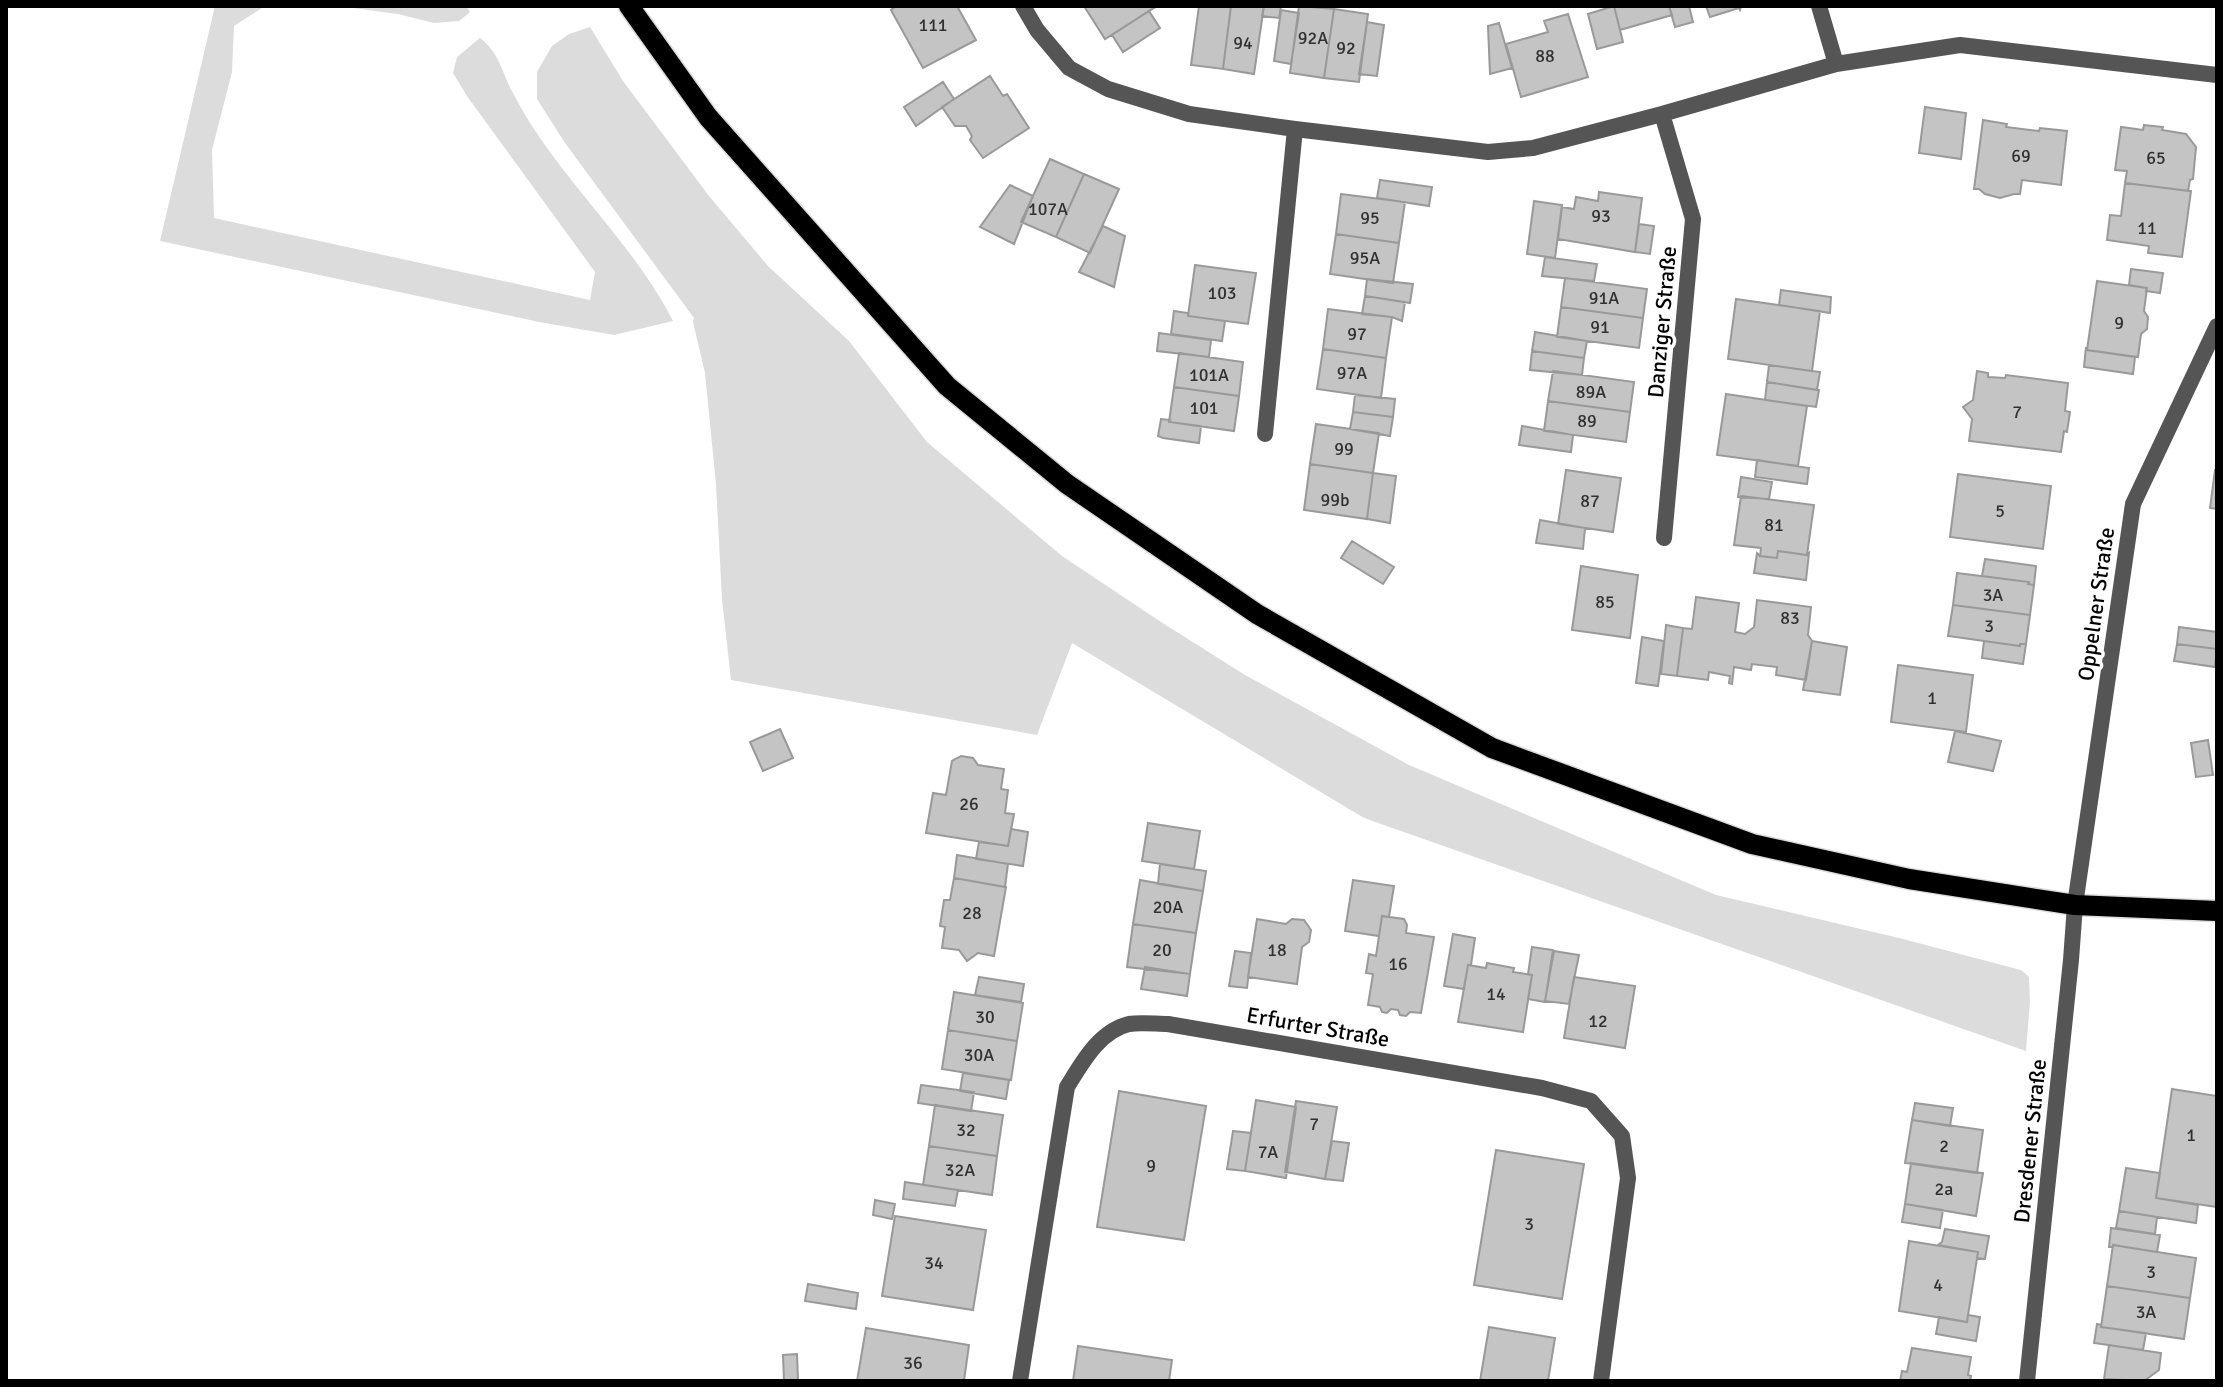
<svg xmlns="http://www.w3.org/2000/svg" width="2223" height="1387" font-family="Signika,sans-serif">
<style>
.green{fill:#dcdcdc}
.building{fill:#c4c4c4;stroke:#999;stroke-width:2}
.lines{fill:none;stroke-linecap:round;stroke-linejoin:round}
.primary-casing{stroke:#dbdbdb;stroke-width:23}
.street{stroke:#555;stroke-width:16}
.primary{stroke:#000;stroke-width:20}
.labels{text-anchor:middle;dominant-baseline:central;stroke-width:7;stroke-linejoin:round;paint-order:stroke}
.number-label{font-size:18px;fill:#313131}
.street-label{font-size:22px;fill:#000;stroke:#fff}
</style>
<rect width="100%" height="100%" fill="#fff"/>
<path class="green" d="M215,6H265L234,26L232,72L212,150L214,218L590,300L595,272L467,96L453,73L457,57L480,38C500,53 502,74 514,95C556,176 632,240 673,321L614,335L539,322L160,241Z
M338,6H466L470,12L459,21L434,23L398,14Z
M590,27L623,81L709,196L768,266L849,341L927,442L1062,556L1161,622L1245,675L1409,765L1716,895L1899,938L2021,970L2029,977L2030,1002L2026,1051L1364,818L1072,643L1037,735L731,680L722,599L716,484L705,373L693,322L694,318L565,143L537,99V72L552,46L569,34Z"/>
<path class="building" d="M896,6H957L976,40L923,68L891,10Z
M1084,6H1157L1105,39Z
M1199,6H1231L1223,69L1191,65Z
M1231,6H1264L1254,74L1223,69Z
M1264,6H1281L1279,18L1262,16Z
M1299,6L1334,9L1324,78L1290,73Z
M1614,6H1669L1672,15L1620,30Z
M1614,6L1623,42L1597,49L1588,14Z
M1669,6H1689L1693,22L1675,27Z
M1706,6H1746L1741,7L1740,10L1739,8L1710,17Z
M1334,9L1368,14L1359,82L1324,78Z
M1281,10L1299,13L1291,64L1274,61Z
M1149,11L1160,28L1123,52L1112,35Z
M1568,14L1588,77L1521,97L1506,44L1548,32L1544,21Z
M1367,22L1384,25L1377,76L1359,74Z
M1499,23L1512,68L1490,74L1488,26Z
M990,76L1003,96L1007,94L1029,128L983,158L970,140L972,136L966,126H955L942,107Z
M943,82L954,99L916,126L904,107Z
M1925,107L1966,113L1961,159L1919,153Z
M1983,120L2007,124L2006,127L2039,131L2040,128L2067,131L2061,185L2022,180L2020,194H2014L2000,198L1985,194L1979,189H1974Z
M2144,125L2163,127L2162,130L2186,134L2196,147L2193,179L2190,180L2188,191L2125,183L2127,171L2115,170L2121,127L2143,130Z
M1050,159L1084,174L1056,237L1021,222Z
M1084,174L1119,189L1090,253L1056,237Z
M1380,180L1432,187L1429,206L1377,198Z
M2125,183L2191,191L2182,257L2148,253L2149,246L2107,240L2110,215L2121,216Z
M1010,185L1033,196L1014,244L980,227Z
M1599,192L1642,198L1635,252L1558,239L1562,207L1574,209L1576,197L1598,201Z
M1341,194L1405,202L1399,243L1336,234Z
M1534,201L1562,205L1555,258L1527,254Z
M1639,224L1654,226L1650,254L1635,252Z
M1103,226L1125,236L1114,287L1079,272Z
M1336,234L1399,243L1393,283L1330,274Z
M1545,257L1597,264L1594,281L1542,276Z
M1195,265L1256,273L1248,324L1188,316Z
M2131,269L2163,273L2160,293L2146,291L2147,288L2129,285Z
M1565,278L1647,289L1643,318L1561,307Z
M1367,279L1413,284L1410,303L1365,296Z
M2097,281L2147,288L2144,311L2148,317L2147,329L2141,334L2138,357L2087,350Z
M1781,290L1831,297L1830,313L1779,305Z
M1365,296L1405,302L1402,321L1392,317L1362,314Z
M1736,299L1820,311L1812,371L1728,359Z
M1561,307L1643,318L1639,348L1557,337Z
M1328,309L1392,317L1386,358L1323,349Z
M1174,311L1188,313V316L1225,321L1222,341L1171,334Z
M1535,332L1587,341L1584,358L1532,351Z
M1159,333L1211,340L1209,357L1157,351Z
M2086,347L2087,350L2135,357L2133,374L2084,367Z
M1323,349L1386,358L1381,398L1317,389Z
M1532,351L1584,358L1582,375L1530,370Z
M1179,353L1243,362L1239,396L1174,387Z
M1769,365L1820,372L1817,390L1767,382Z
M1553,371L1634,382L1630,412L1548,401Z
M1977,371L1988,373V377L2005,378L2006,375L2068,383L2065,411L2070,412L2067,432L2064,431L2061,452L1969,441L1972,419L1963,407L1973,400Z
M1767,382L1819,390L1816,407L1765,400Z
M1174,387L1239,396L1234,431L1169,422Z
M1726,394L1807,406L1798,466L1717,455Z
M1355,395L1395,399L1393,417L1353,412Z
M1548,401L1630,412L1626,442L1544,431Z
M1353,412L1393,417L1390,436L1350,429Z
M1161,419L1170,420L1169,422L1201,426L1199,443L1163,438L1158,436Z
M1316,424L1379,433L1373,473L1310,464Z
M1522,426L1573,435L1571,452L1519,445Z
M1757,460L1809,468L1807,484L1755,477Z
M1310,464L1373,473L1367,519L1304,510Z
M1566,470L1621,478L1613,532L1558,524Z
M2215,470H2217V509L2210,508Z
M1373,473L1396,476L1390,523L1367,519Z
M1958,474L2051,486L2043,549L1950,537Z
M1741,477L1772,482L1769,499L1738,497Z
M1741,496L1814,505L1807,555L1778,551L1777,558L1760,556L1761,548L1734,545Z
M1540,520L1585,528L1583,549L1536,543Z
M1352,541L1394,567L1383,584L1341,558Z
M1778,551L1807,555L1809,553L1806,580L1754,573L1757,553L1760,556L1777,558Z
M1985,559L2036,566L2034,585L2028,584L2029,582L1982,576Z
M1581,566L1638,575L1630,638L1572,630Z
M1957,573L2029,582L2028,584L2034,585L2030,615L1953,605Z
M1696,597L1739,603L1735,632L1745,634L1754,627L1757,600L1811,607L1808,635L1812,641L1806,680L1776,675L1777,667L1752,664L1751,670L1734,667L1732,684L1729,683L1730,676L1709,672L1708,680L1677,676L1683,628L1692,629Z
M1953,605L2030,615L2026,644H2020V646L1948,636Z
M1666,625L1683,628L1677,676L1661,674Z
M2179,627L2217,632V649L2177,644Z
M1642,637L1664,641L1658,686L1636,683Z
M1812,641L1847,647L1840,695L1803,690Z
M1984,641L2020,646V644H2026L2023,664L1982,658Z
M2177,644L2217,649L2215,667L2174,661Z
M1898,665L1973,675L1966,732L1891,722Z
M780,729L793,758L763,771L750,742Z
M1955,731L2001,741L1993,771L1948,762Z
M2208,740L2213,775L2196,777L2191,743Z
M961,756L973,758L978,765L1004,769L1001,789L1008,790L1005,813L1014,814L1008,846L926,833L933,793L946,795L952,761Z
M1148,823L1200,831L1194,869L1142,861Z
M1011,829L1028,832L1023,866L976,859L979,842L1008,846Z
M957,855L1008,864L1005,887L954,878Z
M1160,864L1206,871L1203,891L1158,884Z
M954,878L1006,887L994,956L978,953L967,961L959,950L942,948L945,927L940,926L944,900H950Z
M1140,880L1203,891L1196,933L1133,924Z
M1353,880L1394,886L1389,917L1382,916L1379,936L1345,931Z
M1382,916L1404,919L1407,925L1406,933L1434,937L1421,1013L1410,1012L1406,1016L1400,1015L1398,1010L1391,1009L1387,1013L1382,1012L1380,1007L1368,1005L1373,974L1366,973L1369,954L1376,956Z
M1257,919L1286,924L1292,919L1304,920L1311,930L1309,942L1302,947L1297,984L1248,977Z
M1133,924L1196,933L1190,974L1127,967Z
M1453,934L1475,938L1471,965H1468L1464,989L1444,986Z
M1532,947L1553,950L1545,1002L1528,999L1532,975L1528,974Z
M1235,951L1251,953L1247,988L1229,986Z
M1554,951L1579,955L1569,1004L1545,1001Z
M1487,963L1514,968L1513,972L1532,975L1523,1032L1458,1022L1468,965L1486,968Z
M1145,967L1190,974L1187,996L1141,989Z
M979,977L1024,984L1021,1002L975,995Z
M1574,977L1635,986L1625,1048L1564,1038Z
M954,992L1023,1003L1017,1041L948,1030Z
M948,1030L1017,1041L1011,1080L942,1069Z
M963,1073L1009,1080L1006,1099L960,1091Z
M921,1085L974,1092L971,1111L918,1103Z
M2172,1089L2217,1096V1207L2156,1198Z
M1119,1091L1206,1106L1184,1240L1097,1227Z
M1256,1100L1296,1107L1286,1178L1245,1171Z
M1296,1101L1337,1107L1325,1179L1285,1172Z
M1915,1103L1953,1108L1950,1126L1912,1120Z
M935,1105L1003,1115L997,1156L929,1146Z
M1912,1120L1983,1130L1977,1173L1905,1163Z
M1233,1131L1251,1133L1245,1171L1227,1169Z
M1332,1141L1349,1143L1343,1181L1325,1179Z
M929,1146L997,1156L992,1195L923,1185Z
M1496,1150L1584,1164L1562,1299L1474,1285Z
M1911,1163L1983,1173L1976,1216L1905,1204Z
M2126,1168L2160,1173L2156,1198L2198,1205L2196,1223L2119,1211Z
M905,1182L958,1190L955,1206L903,1199Z
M875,1200L895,1204L892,1219L873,1215Z
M1905,1204L1943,1210L1940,1228L1902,1222Z
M2119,1211L2157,1217L2155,1234L2116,1228Z
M895,1216L986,1230L973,1310L882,1296Z
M2111,1228L2160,1235L2157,1252L2113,1245V1247H2109Z
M1945,1229L1989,1236L1985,1259L1977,1258L1978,1252L1938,1245L1942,1242Z
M1909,1241L1978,1252L1967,1322L1899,1311Z
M2113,1245L2196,1258L2190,1298L2107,1286Z
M808,1284L858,1293L856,1309L805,1301Z
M2107,1286L2190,1298L2184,1339L2101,1327Z
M1968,1315L1980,1317L1976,1341L1936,1334L1939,1317L1967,1322Z
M2097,1324L2101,1325V1327L2146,1333L2143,1350L2094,1343Z
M1489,1327L1555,1338L1548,1381H1480Z
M866,1328L969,1345L964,1381H857Z
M2109,1345L2161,1353L2159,1370L2144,1381L2104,1379Z
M1078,1346L1172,1360L1169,1381H1073Z
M1912,1348L1971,1357L1968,1375L1971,1376L1970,1381H1900L1902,1371L1907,1372Z
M797,1354L798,1380L784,1381L783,1355Z"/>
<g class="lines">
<g class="primary-casing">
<path id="primary" d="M629,6L708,117L947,386L1067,484L1257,614L1492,748L1752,844L1909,879L2075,905L2217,911"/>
</g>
<path class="street" d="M1023,6L1037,30L1069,68L1108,89L1189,114L1295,129L1488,152L1533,148L1662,114L1836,64L1960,45L2217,75
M1819,6L1836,64
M1662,114L1693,219L1664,538
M1265,434L1295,129
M1020,1381L1067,1087C1082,1063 1099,1031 1129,1024C1141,1022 1156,1024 1168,1024L1542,1088L1591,1101L1622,1136L1628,1178L1601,1381
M2027,1381L2071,960L2075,905L2133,504L2217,326"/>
<use href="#primary" class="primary"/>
</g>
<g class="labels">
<g class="number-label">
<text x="933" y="25">111</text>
<text x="1313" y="38">92A</text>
<text x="1243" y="43">94</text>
<text x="1346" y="48">92</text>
<text x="1545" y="56">88</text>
<text x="2021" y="156">69</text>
<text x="2156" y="158">65</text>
<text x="1048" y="209">107A</text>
<text x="1601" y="216">93</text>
<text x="1370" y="218">95</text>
<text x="2147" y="228">11</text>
<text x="1365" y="258">95A</text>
<text x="1222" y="293">103</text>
<text x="1604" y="298">91A</text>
<text x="2119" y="323">9</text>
<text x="1600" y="327">91</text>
<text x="1357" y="334">97</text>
<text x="1352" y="373">97A</text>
<text x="1209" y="375">101A</text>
<text x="1591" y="392">89A</text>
<text x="1204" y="408">101</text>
<text x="2017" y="412">7</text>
<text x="1587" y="421">89</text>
<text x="1344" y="449">99</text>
<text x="1335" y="500">99b</text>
<text x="1590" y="501">87</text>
<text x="2000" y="511">5</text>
<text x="1774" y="525">81</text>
<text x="1993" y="595">3A</text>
<text x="1605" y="602">85</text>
<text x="1790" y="618">83</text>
<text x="1989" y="626">3</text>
<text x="1932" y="698">1</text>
<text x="969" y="804">26</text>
<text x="1168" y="907">20A</text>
<text x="972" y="913">28</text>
<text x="1162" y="950">20</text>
<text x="1277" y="950">18</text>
<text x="1398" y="964">16</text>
<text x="1496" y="994">14</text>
<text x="985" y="1017">30</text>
<text x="1598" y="1021">12</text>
<text x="979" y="1055">30A</text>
<text x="1314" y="1124">7</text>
<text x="966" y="1130">32</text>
<text x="2191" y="1135">1</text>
<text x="1944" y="1146">2</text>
<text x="1268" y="1152">7A</text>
<text x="1151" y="1166">9</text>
<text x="960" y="1170">32A</text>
<text x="1944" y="1189">2a</text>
<text x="1529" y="1224">3</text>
<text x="934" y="1263">34</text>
<text x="2151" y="1272">3</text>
<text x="1938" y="1285">4</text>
<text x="2146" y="1312">3A</text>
<text x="913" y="1363">36</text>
</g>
<g class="street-label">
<text transform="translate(1662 322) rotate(-85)">Danziger Straße</text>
<text transform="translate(2096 604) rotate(-82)">Oppelner Straße</text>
<text transform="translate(1318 1027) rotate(10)">Erfurter Straße</text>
<text transform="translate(2030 1141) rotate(-84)">Dresdener Straße</text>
</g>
</g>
<rect width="2223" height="1387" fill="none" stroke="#000000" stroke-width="16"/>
</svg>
